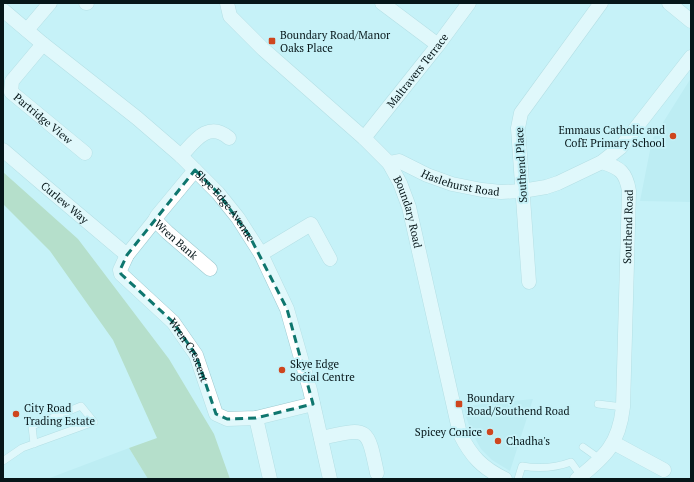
<svg xmlns="http://www.w3.org/2000/svg" width="694" height="482" font-family="'PT Serif',serif">
<style>
.built{fill:#b1e6ee}
.green{fill:#a0c894}
.lines{fill:none;stroke-linecap:round;stroke-linejoin:round}
.lane-casing{stroke:#9ec9cf;stroke-width:8}
.street-casing{stroke:#9ec9cf;stroke-width:15}
.lane{stroke:#fff;stroke-width:7}
.street{stroke:#fff;stroke-width:14}
.marked{fill:none;stroke:#0f766e;stroke-width:3;stroke-dasharray:8 5;stroke-linejoin:round}
.poi-dot{fill:#ce461e;stroke:#c6f2f8;stroke-width:1.5}
.labels{text-anchor:middle;dominant-baseline:central;stroke-width:4;stroke-linejoin:round;paint-order:stroke}
.poi-label{font-size:11px;fill:#061619;stroke:#c6f2f8;text-anchor:start}
.street-label{font-size:11px;fill:#061619;stroke:#c6f2f8}
</style>
<rect width="100%" height="100%" fill="#c6f2f8"/>
<path class="built" d="M691,78V202L640,201L652,140Z
M533,399L510,471L492,460L481,449L472,433L466,417L464,406Z
M129,448L148,479H47Z"/>
<path class="green" d="M3,172L78,239L169,359L214,434L230,479H148L129,448L157,438L113,340L50,251L3,204Z"/>
<g class="lines">
<g class="lane-casing">
<path id="lane" d="M598,404L623,407
M583,447L600,459
M3,461L22,448L94,422L81,406L32,426L34,444
M518,479L522,466C539,469 555,468 571,462L581,476"/>
</g>
<g class="street-casing">
<g id="street">
<path d="M86,3H87"/>
<path id="s1" d="M227,3L230,16L263,49L364,138L389,163L400,183L409,207L460,434C471,456 482,468 505,479"/>
<path d="M382,3L438,45"/>
<path d="M669,3L691,21"/>
<path id="s2" d="M3,10L43,44L137,118L181,156L218,193L238,218L261,254L287,309L310,390L330,479"/>
<path d="M27,30L50,3"/>
<path id="s3" d="M43,44L12,81L11,92L85,153"/>
<path id="s4" d="M364,138L438,45L469,3"/>
<path id="s5" d="M3,150L45,186L127,255"/>
<path d="M181,156C194,142 208,120 229,138"/>
<path id="s6" d="M389,163L399,161L427,175L452,184L482,190L501,192L522,191L546,187L558,183L602,162L621,147L691,57"/>
<path id="s7" d="M195,170L157,216L155,220L167,232L210,269"/>
<path id="s8" d="M155,220L127,255L120,270L121,274L173,322L196,355L216,414L227,419L256,418L313,404"/>
<path d="M261,254L311,224L330,259"/>
<path d="M529,282L518,128L521,113L601,3"/>
<path d="M256,418L270,479"/>
<path d="M321,438C368,428 367,425 377,473"/>
<path d="M614,443L664,470"/>
<path id="s9" d="M577,479C605,457 619,444 623,407L629,191C626,172 620,168 602,162"/>
</g>
</g>
<use href="#lane" class="lane"/>
<use href="#street" class="street"/>
</g>
<path d="M0 0H694V482H0ZM195,170L218,193L249,235L287,309L313,404L256,418L227,419L216,414L196,355L173,322L121,274L120,270L127,255Z" fill="#c6f2f8" fill-opacity=".55" fill-rule="evenodd"/>
<path class="marked" d="M195,170L218,193L249,235L287,309L313,404L256,418L227,419L216,414L196,355L173,322L121,274L120,270L127,255Z"/>
<g class="poi-dot">
<rect x="268" y="37" width="8" height="8" rx="2"/>
<circle cx="673" cy="136" r="4"/>
<circle cx="282" cy="370" r="4"/>
<rect x="455" y="400" width="8" height="8" rx="2"/>
<circle cx="16" cy="414" r="4"/>
<circle cx="490" cy="432" r="4"/>
<circle cx="498" cy="441" r="4"/>
</g>
<g class="labels">
<g class="poi-label">
<text x="280" y="35">Boundary Road/Manor<tspan x="280" dy="13">Oaks Place</tspan></text>
<text x="665" y="130" text-anchor="end">Emmaus Catholic and<tspan x="665" dy="13">CofE Primary School</tspan></text>
<text x="290" y="364">Skye Edge<tspan x="290" dy="13">Social Centre</tspan></text>
<text x="467" y="398">Boundary<tspan x="467" dy="13">Road/Southend Road</tspan></text>
<text x="24" y="408">City Road<tspan x="24" dy="13">Trading Estate</tspan></text>
<text x="482" y="432" text-anchor="end">Spicey Conice</text>
<text x="506" y="441">Chadha's</text>
</g>
<g class="street-label">
<text stroke="none"><textPath href="#s4" startOffset="86">Maltravers Terrace</textPath></text>
<text stroke="none"><textPath href="#s3" startOffset="101">Partridge View</textPath></text>
<text transform="translate(521 165) rotate(-93)">Southend Place</text>
<text stroke="none"><textPath href="#s6" startOffset="76">Haslehurst Road</textPath></text>
<text stroke="none"><textPath href="#s5" startOffset="81">Curlew Way</textPath></text>
<text stroke="none"><textPath href="#s2" startOffset="297">Skye Edge Avenue</textPath></text>
<text stroke="none"><textPath href="#s1" startOffset="283">Boundary Road</textPath></text>
<text stroke="none"><textPath href="#s9" startOffset="269">Southend Road</textPath></text>
<text stroke="none"><textPath href="#s7" startOffset="93">Wren Bank</textPath></text>
<text stroke="none"><textPath href="#s8" startOffset="169">Wren Crescent</textPath></text>
</g>
</g>
<rect width="694" height="482" fill="none" stroke="#061619" stroke-width="8"/>
</svg>
